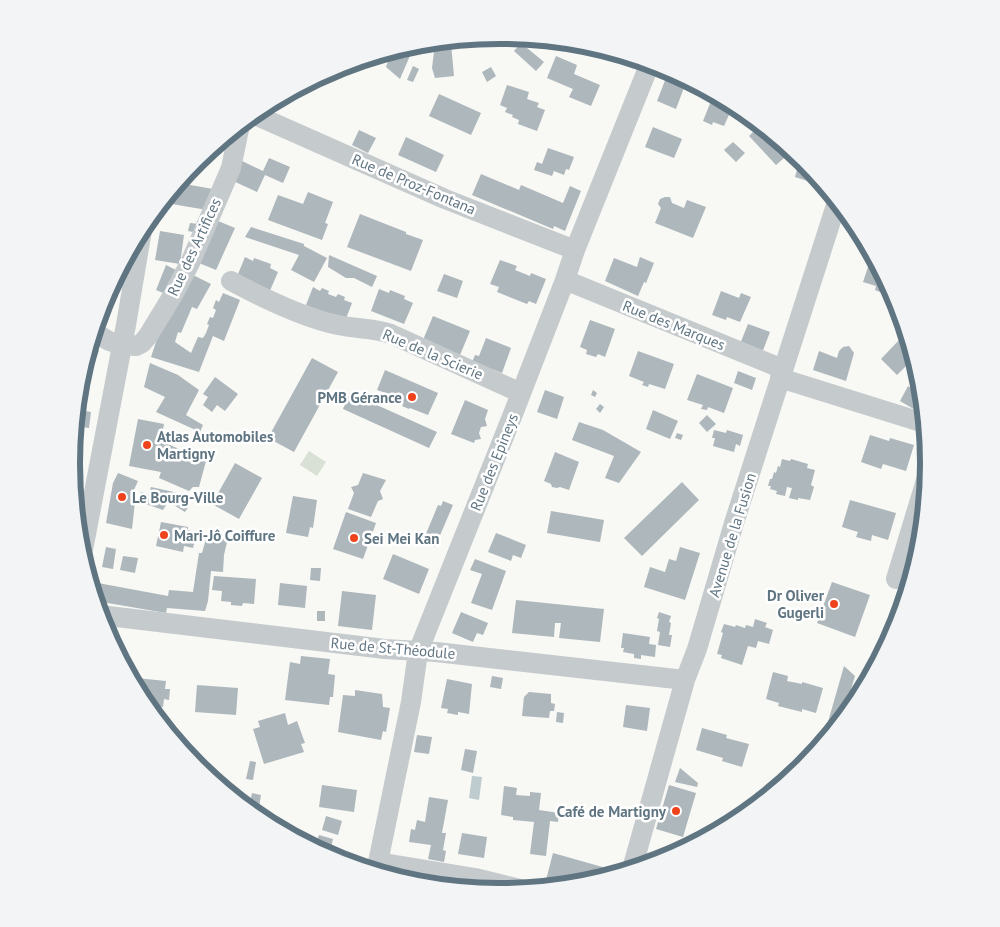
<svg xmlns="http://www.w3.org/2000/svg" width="1000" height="927" font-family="'PT Sans',sans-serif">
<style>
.green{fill:#d9e0d5}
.water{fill:#becbcf}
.building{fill:#adb7bc}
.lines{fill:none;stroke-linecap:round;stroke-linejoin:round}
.minor{stroke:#c5cacd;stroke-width:20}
.poi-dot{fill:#ef431d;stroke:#fff;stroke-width:2}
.labels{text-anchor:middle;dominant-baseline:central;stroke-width:5;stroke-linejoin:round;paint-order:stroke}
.street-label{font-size:15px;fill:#607582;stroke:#fff}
.poi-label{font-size:15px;font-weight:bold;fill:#607582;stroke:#fff;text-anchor:start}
.rim{fill:none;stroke:#607582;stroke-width:6}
</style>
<rect width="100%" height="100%" fill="#f8f8f4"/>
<path class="green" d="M309,451L326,462L317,476L300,465Z"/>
<path class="water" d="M472,776L482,777L479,800L469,798Z"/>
<path class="building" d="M521,43L544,62L536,71L514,51Z
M415,44L400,79L386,67L392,51Z
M435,44H451L454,76L435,78L432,68Z
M597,47L608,51L629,57L628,61L596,49Z
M556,56L577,65L574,74L600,85L591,106L569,97L573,89L547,78Z
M413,66L419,69L413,82L407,80Z
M491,67L496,76L487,82L482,72Z
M666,78L685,85L676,109L657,101Z
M507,85L529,92L527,99L539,103L537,107L545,110L537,131L518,124L519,120L512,117L513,115L505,112L507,108L500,105Z
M439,94L481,113L471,135L429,116Z
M720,98L738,107L740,109L739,111L732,108L724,126L713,122L712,125L703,121L711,101L718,104Z
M760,125L792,151L776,165L749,136Z
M653,127L682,139L674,158L645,147Z
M359,130L376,138L368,153L352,145Z
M406,137L444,155L436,172L398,155Z
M733,142L745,153L736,162L724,150Z
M216,145L215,152L209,151L212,149Z
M548,148L574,157L569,170L566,169L564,175L554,171L552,176L534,170L537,162L542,164Z
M269,158L290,167L283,183L265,175L257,192L231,180L240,160L263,171Z
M800,158L818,179L817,184L795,177Z
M198,162L204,164L202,172L195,170Z
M481,174L519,190L521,185L563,203L570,186L581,191L565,231L554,226L553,229L472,195Z
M179,183L213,189L207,210L166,203L167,198Z
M308,192L333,202L325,223L328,224L322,240L268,220L278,195L303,204Z
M665,197H670L672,203L684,208L687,200L706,207L693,238L655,223L661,208L658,204L660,199Z
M360,214L406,232V234L423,240L411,271L347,247Z
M218,221L235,228L216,270L199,263Z
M190,223L199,224L198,233L188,231Z
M251,227L304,244V246L327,258L314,282L291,270L299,255L245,237Z
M160,231L184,235L180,264L155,260Z
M329,255L377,276L372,287L354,278H346L328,267Z
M245,257L253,261L254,258L271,264L270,268L278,272L269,293L236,279Z
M640,257L654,263L646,283L644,282L638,296L605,281L614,258L637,267Z
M500,260L517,266L515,270L530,276L531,273L546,279L536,304L529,301L527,304L497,292L499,287L490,284Z
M166,265L178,271L168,295L156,290Z
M868,267L881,271L895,298L875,290L876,286L863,282Z
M189,273L211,284L197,309L192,307L181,333L178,332L175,342L191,353L198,337L203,338L206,333L209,325L207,324L210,317L213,318L216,310L213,308L216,300L219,302L223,293L240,300L224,341L213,336L199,372L151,357L161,327Z
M444,274L463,281L457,298L437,291Z
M313,287L320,291L322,288L329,291L328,294L336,297L338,294L345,297L344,300L352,303L345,321L306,305Z
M379,289L389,293L390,290L405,296L404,299L413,303L404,324L371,311Z
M721,291L739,298L741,293L751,297L740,322L727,317L726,320L712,315Z
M433,316L470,331L460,355L423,340Z
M590,320L615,329L605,357L598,354L596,357L586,354L587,350L580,347Z
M748,324L770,332L762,353L740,344Z
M486,338L511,348L502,373L492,369L470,367L475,355L479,356Z
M901,338L910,348L915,361L910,366L908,364L897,375L881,359Z
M90,346L99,351L89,375L87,374L82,382L80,380Z
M849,346L854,353L846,381L813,370L819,351L837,358L839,351L843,347Z
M638,351L674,364L665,389L649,384L648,387L642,385L644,382L629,376Z
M312,358L338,372L294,452L268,438Z
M150,363L178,375L199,390L186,415L203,425L200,432L156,412L165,397L144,387Z
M385,370L438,393L428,415L410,408L409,409L402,406L403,404L385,396L386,393L377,390Z
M738,371L756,378L752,390L734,383Z
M697,374L733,388L724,413L708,407L707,410L701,409L703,405L687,400Z
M215,377L238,394L225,411L217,405L212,412L203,405L208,397L203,394Z
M918,377L920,380L924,415L900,401L908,386L911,388Z
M545,390L564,397L557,419L537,412Z
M593,390L597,393L595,397L591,395Z
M350,393L437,432L429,448L343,409Z
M465,400L488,410L485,419L487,426L481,427L479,433L481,439L475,440L474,443L451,434Z
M600,404L604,407L600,413L596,409Z
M78,410L91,412L89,428L75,426Z
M653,410L678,421L670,439L646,429Z
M707,415L716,424L707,432L699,423Z
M138,419L164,424L161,441L206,461L199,487H193L189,491L159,478L161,472L129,466Z
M579,422L603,430L641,452L619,483L605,478L614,456L572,440Z
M714,430L726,433L727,430L743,435L740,446L736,444L734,452L713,446L715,438H712Z
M677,433L683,435L681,440L675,438Z
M870,435L889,441L890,438L914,445L906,471L883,464L881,469L861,462Z
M555,452L579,462L569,490L560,487L557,488L552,487L551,484L544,481Z
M782,459L790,461L791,459L808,464L807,468L815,470L811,485L814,487L810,500L798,498V500L789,498L792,488L787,487L785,496L776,494L777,491L770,489L771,486H768L770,479H772L774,472L776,473L778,466L780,467Z
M235,463L262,478L239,519L212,504Z
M118,473L138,481L133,492V502H135L132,529L106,523L113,483Z
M363,473L386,480L380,491L383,499L378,501L371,517L348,509L354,493L351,487L358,485Z
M682,482L699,500L642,556L624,538Z
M151,487L174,492L163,510L146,504Z
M196,491L199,495L195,499L192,494Z
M141,492L148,494L146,502L139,500Z
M175,492L190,504L185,512L169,502Z
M293,496L317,500L313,528L310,527L308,537L286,533Z
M850,500L896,513L888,540L872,535L871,541L856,537L858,532L842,527Z
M443,501L453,505L435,547L423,541L438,505L441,506Z
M551,511L604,520L600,542L547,533Z
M346,512L376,523L363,559L333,549Z
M161,522L188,527V530L197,532L193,548L184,546L183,552L156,546Z
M496,533L526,545L521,558L513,555L511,561L488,552Z
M214,535L228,538L224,555L223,572L211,571L208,601L205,611L167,608L166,613L96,601L98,583L168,596L169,590L193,592L199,553H202L206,539L212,540Z
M106,547L116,549L113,569L102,567Z
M680,547L700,553L685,600L644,587L650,567L665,572L669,559L676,561Z
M914,551L919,552L914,567Z
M393,554L429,569L419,594L383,579Z
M123,556L138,558L135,573L120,570Z
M475,559L506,571L492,610L471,603L482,574L470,570Z
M311,568H321L320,581L310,580Z
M214,576L256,579L254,604L243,603L242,606L231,605V602L221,601L222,591L212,590Z
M832,582L870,595L855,637L817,623Z
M280,583L307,586L305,608L278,605Z
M342,591L376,595L372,630L338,626Z
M516,600L604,609L600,642L559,638L561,623H555L554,637L512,633Z
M317,611H325V621H317Z
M461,612L488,623L483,635L477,633L473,642L452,633Z
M659,612L671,616L669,622L671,623L669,635H672L670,647L658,645L660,632L657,631L659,619L657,618Z
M755,619L767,623L765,627L773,630L769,644L758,641L756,648L748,646L742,665L721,658L722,655L717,654L723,633L721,632L724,624L735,627L736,625L745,628L746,625L753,627Z
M623,633L650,637L649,644L656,645L655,657L641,655V659L634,658V654L623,652L624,648H621Z
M301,656L330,659L328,674L335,675L333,697H330L329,705L285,700L290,662L300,664Z
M844,666L855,676L842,719L833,730L826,729Z
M773,672L788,676L787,681L802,684V682L823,688L816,713L802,709V712L778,706L779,703L766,699Z
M492,676L503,678L501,689L490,687Z
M136,678L166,681L165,689H170L169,700L164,699L163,707L147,705L135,685Z
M447,679L472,684L469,714L458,712V715L447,713L448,709L441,708Z
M197,685L238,688L236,715L195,712Z
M355,690L382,694L383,707L390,708L386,732L383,731L381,740L338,732L343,695L355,696Z
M529,692L551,694V703L555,704L554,711H550L549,718L522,716L524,697Z
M626,705L650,708L647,731L623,727Z
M557,712L564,713L563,723L556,722Z
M285,713L288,725L297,721L305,743L301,744L304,752L264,764L253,729L260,727L258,721Z
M702,728L727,735L726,738L749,744L742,767L722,761L723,758L696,750Z
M417,735L432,737L429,754L414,752Z
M465,749L477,751L473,773L461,770Z
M250,761L256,762L253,780L246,779Z
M680,768L698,783L697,787L675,782Z
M778,781L784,782L775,789Z
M322,785L357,790L354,812L319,807Z
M669,785L696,793L683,837L656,829Z
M504,786L517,788L516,795L530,796V792L541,793L539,810L559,813L558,822L550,821L546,856L530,854L534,822L513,820V817L501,815Z
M252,793L261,795L258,813L249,809Z
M429,797L448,800L442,833H446L443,850L446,851L444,862L428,859L431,845L409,842L411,829L415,830L417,820L425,822Z
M326,816L342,821L338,835L322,830Z
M462,833L487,837L484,858L458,854Z
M319,835L333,839L329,856L314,847Z
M553,853L606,868L603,878L583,884L566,886L546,880Z"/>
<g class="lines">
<path class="minor" d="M253,114L445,199L575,250
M565,280L783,369
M231,281C261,297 304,318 338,325C356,329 374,328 391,334L521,393
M94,332L109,341L122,345L136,346L142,343L148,336L173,295L190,263L231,168L240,125
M780,378L924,423
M82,555L126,325L142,230
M896,579L927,477
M100,615L385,649L436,652L685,680
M378,862L475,878L524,890
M632,869L685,680L697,649L734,523L837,202
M376,872L411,702L418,652L513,414L565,280L575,250L650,63"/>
</g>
<g class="poi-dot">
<circle cx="412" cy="397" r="5"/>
<circle cx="147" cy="445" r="5"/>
<circle cx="122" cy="497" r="5"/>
<circle cx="164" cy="535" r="5"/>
<circle cx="354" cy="538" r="5"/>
<circle cx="834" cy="604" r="5"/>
<circle cx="676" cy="811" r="5"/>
</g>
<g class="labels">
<g class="street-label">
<text transform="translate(414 184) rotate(23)">Rue de Proz-Fontana</text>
<text transform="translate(194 247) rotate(-65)">Rue des Artifices</text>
<text transform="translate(674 325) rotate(22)">Rue des Marques</text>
<text transform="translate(433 354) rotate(23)">Rue de la Scierie</text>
<text transform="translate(494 462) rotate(-68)">Rue des Epineys</text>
<text transform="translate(732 535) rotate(-73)">Avenue de la Fusion</text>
<text transform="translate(393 648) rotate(5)">Rue de St-Théodule</text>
</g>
<g class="poi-label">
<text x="402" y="397" text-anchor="end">PMB Gérance</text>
<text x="157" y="436">Atlas Automobiles<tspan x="157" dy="17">Martigny</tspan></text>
<text x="132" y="497">Le Bourg-Ville</text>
<text x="174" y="535">Mari-Jô Coiffure</text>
<text x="364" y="538">Sei Mei Kan</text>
<text x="824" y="595" text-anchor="end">Dr Oliver<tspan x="824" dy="17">Gugerli</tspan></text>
<text x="666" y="811" text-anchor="end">Café de Martigny</text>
</g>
</g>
<path d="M0 0H1000V927H0ZM499 44H501A419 419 0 0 1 920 463V464A419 419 0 0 1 501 883H499A419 419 0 0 1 80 464V463A419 419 0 0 1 499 44Z" fill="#f2f4f5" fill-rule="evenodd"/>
<path class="rim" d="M499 44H501A419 419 0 0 1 920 463V464A419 419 0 0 1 501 883H499A419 419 0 0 1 80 464V463A419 419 0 0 1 499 44Z"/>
</svg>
